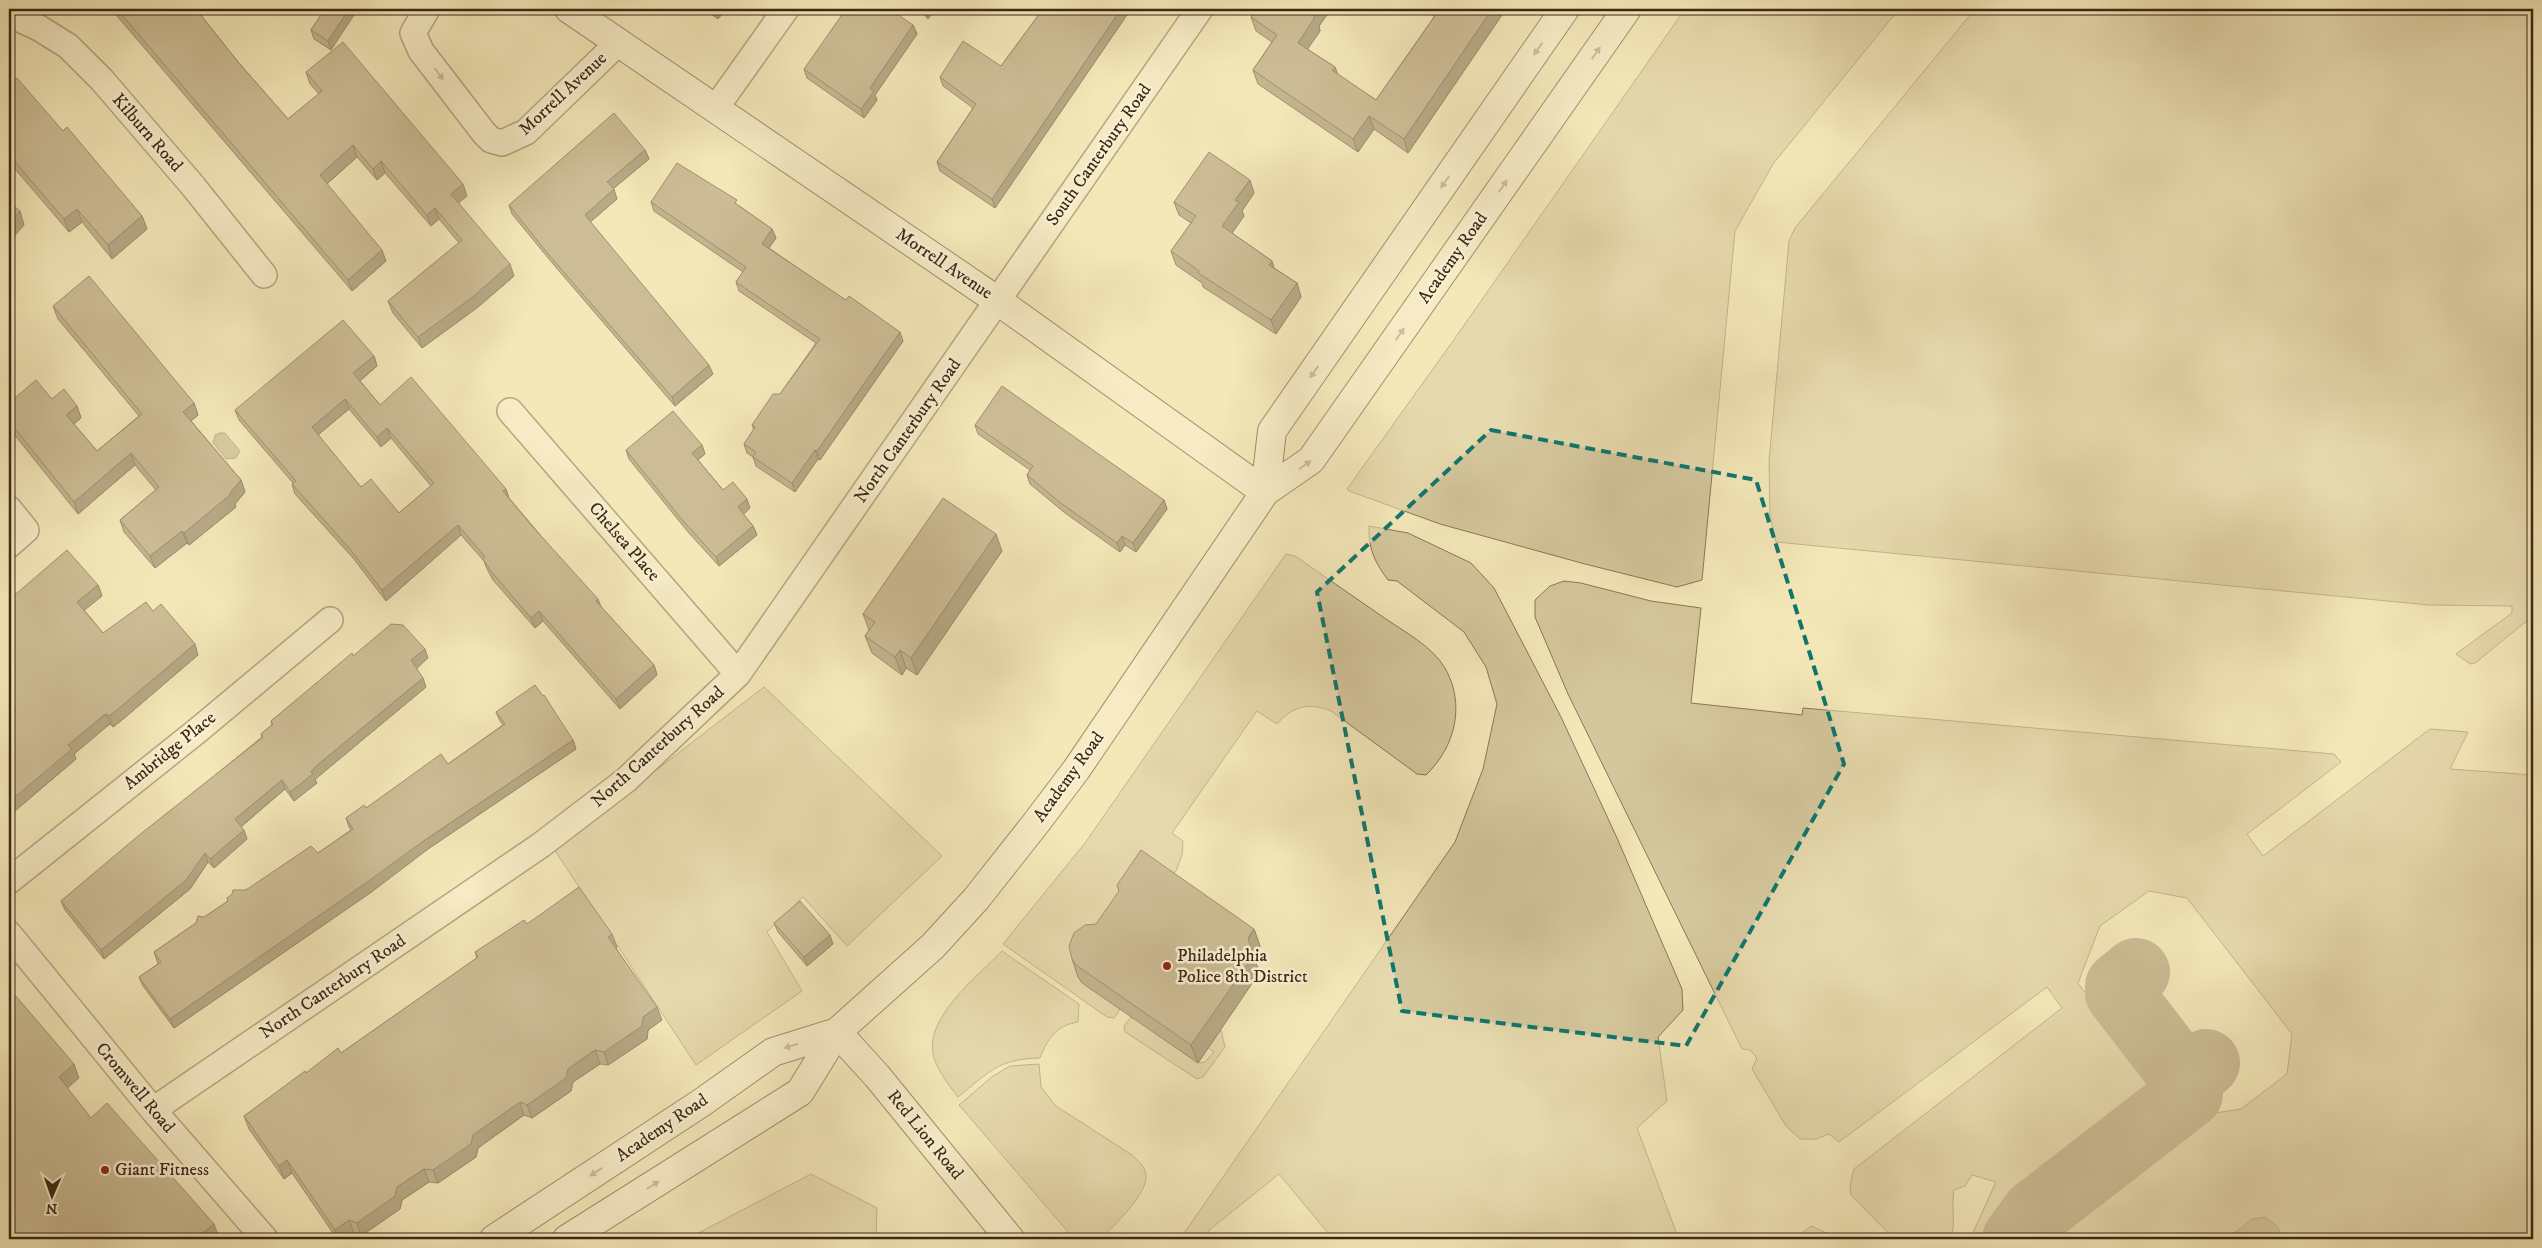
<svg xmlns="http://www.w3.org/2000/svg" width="2542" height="1248" font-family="'IM FELL DW Pica',serif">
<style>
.green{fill:#d5c79d;stroke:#8a7758}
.water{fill:#b6a681;stroke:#867355}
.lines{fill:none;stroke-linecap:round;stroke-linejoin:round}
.taxiway{stroke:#986;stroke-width:68}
.street-casing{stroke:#6c573d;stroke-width:28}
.secondary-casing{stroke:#3e2714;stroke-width:30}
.street{stroke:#f8f0d2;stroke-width:25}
.secondary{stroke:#f8f0d2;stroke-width:28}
.wall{fill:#87785b;stroke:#3e2714;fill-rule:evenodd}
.shaded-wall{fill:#6e614a;stroke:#3e2714}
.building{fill:#9d8b6a;stroke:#3e2714;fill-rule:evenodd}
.oneway{fill:#9b8c73}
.marked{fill:none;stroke:#0f766e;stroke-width:4;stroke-dasharray:10 6;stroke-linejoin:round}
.poi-dot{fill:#8f2418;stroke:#f8f0d2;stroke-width:2}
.labels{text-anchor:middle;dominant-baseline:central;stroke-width:5;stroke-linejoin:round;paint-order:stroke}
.street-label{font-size:18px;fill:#3e2714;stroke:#f8f0d2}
.poi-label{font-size:18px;fill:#3e2714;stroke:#f8f0d2;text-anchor:start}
</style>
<rect width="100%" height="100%" fill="#f4e8b9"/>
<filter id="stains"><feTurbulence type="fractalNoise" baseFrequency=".004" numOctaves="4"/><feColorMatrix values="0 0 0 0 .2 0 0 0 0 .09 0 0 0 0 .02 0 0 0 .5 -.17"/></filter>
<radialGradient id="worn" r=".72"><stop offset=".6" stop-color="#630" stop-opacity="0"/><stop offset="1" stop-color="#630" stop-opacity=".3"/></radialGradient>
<path class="green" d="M1685,9H1899L1773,164L1735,231L1702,580L1677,587L1585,564L1440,524L1349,491L1347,489L1453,341Z
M1975,9H2533V616L2475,663L2470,664L2456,654L2512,613V606L2429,605L1776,542L1770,515L1769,461L1789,241L1795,228Z
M1369,526L1408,533L1471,563L1494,588L1561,717L1617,838L1682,989L1683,1010L1658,1037L1667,1101L1637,1128L1678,1237L1676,1239H1333L1279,1174L1208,1231L1214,1239H1180L1455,842L1483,769L1497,704L1486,667L1464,632L1397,581L1388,580C1375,563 1368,548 1369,526Z
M1286,554L1295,556C1324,576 1354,597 1383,617C1403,631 1432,646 1445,668C1466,705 1455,747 1426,775L1417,774L1331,711C1308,702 1293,706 1277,724L1257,711L1172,833L1183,841L1182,855L1176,871L1075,963L1078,977L1121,1008L1114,1018L1107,1017L1003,944L1085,843Z
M1564,581L1581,583L1651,601L1701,608L1691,703L1802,715L1803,708L2334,754L2341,762L2247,834L2263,856L2430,729L2468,732L2450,769L2533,775V1239H2034L2047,1223L2183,1118L2241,1109L2287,1074L2292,1034L2187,898L2149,891L2100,926L2078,983L2163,1095L2024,1203L2008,1224L2001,1239H1970L1996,1182L1972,1175L1965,1186L1954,1190C1951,1208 1956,1222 1951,1239H1894L1851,1195L1850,1185L1854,1169L2062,1008L2047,987L1839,1142L1829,1134L1816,1139H1800L1786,1126L1752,1069L1757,1058L1750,1050L1742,1049L1568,694L1535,617V600L1550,586Z
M764,687L942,856L847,946L803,897L767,932L802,991L696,1065L554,849Z
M1002,951L1079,1004L1078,1022C1057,1025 1047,1039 1040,1058C998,1059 989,1072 958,1097C949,1085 939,1073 934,1058C922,1019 978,976 1002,951Z
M1132,1016L1200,1063L1205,1062L1214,1052L1208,1048L1221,1030L1225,1047L1203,1077L1197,1079L1125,1032L1124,1026Z
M1039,1064L1041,1087L1056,1106L1132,1155C1138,1161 1144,1165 1146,1174C1149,1193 1113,1227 1100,1239H1074L959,1105L993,1076L1010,1066Z
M811,1174L877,1208L876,1239H687Z
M1811,1226L1833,1236L1855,1239H1794Z"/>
<path class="water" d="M220,433H225L240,451L236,458L226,459L213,443L215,435Z
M2265,1217L2277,1226L2284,1239H2227L2252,1219Z"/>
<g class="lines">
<path class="taxiway" d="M2136,972L2119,986V993L2189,1084
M2016,1239L2034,1214L2189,1094L2190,1076L2206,1063"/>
<g class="street-casing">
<path id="street" d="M427,9L413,33L421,51L484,133L491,140L502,143L526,132L618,43
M9,14L39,28L68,46L102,80L193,186L264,275
M715,109L786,9
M510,411L738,674
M9,509L26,530L9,545
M9,881L197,731L330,620
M9,934L153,1110L265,1239
M153,1110L541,845L626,780L738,674L1200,9"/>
</g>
<g class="secondary-casing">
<path id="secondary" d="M569,9L998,301L1265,492
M1265,492L1272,431L1565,9
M837,1032L877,1076L1010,1239
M494,1239L701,1103L773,1052L837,1032
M567,1239L800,1092L837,1032L933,946L976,899L1036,823L1076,770L1265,492L1311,460L1627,9"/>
</g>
<use href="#street" class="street"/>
<use href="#secondary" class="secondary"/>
</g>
<path class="wall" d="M111,9H196L238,62L288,119L319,94L310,84L306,72L467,196L458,203L514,276L478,307L422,348L393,313L388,301L459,243L439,219L431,226L385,173L377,180L357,157L327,184L386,261L352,291Z
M325,9L331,50L314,39L311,30Z
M704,9H726L718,19Z
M919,9H935L928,19Z
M1043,9H1131L995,208L940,171L937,162L973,108L943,86L940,77L1001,66Z
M1257,9H1331L1319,26L1320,31L1307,49L1335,67L1337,74L1376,100L1434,17L1433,14L1437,9H1506L1408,153L1374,129L1358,152L1258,84L1253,70L1272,42L1256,31L1251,17Z
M913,25L917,34L875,95L877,100L864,118L807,78L804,69Z
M9,80L63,131L142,216L147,229L112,259L82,222L69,232L9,162Z
M645,150L649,159L613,189L617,199L590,222L713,374L675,406L553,264L512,214L509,205Z
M1254,193L1242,211L1244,216L1232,233L1272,261L1274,268L1297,283L1301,297L1276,334L1203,287L1202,283L1176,265L1171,251L1191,223L1179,215L1174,202Z
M651,202L739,206L772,229L776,238L769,248L903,341L820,460L818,459L795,492L756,466L753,457L747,453L744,444L754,430L752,425L780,394L816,343L739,291L736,282L743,272L654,211Z
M53,306L194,403L198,415L191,421L241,480L245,492L235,504L236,507L189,545L187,543L155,568L124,532L120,520L156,490L135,465L78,514L9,428V403L52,399L77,406L81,418L74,424L97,451L139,416L58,319Z
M374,356L377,366L360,381L380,405L506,489L509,498L601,607L654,665L657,675L620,709L543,621L535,628L493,580L487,569L484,561L461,535L386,601L353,558L295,494L292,484L293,483L239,420L235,410ZM349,409L381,447L391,438L431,486L399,513L361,487L318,435Z
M975,425L1164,500L1167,509L1136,552L1125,545L1120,552L1065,513L1030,484L1027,475L1030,470L978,434Z
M702,445L705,454L698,460L723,490L750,508L743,514L753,526L757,535L719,566L688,532L629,459L626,450Z
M1002,551L917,675L906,668L902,675L872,653L865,636L869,630L863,614Z
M98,585L102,596L84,610L103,633L153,611L198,655L122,720L113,727L110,724L107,726L74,754L76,759L9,816V717L14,712L9,706V600Z
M353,656L428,658L416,668L426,687L319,776L315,780L317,783L294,801L285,789L241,827L247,839L214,868L208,862L190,889L104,959L65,910L61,901L262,737L261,734L272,725L271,721Z
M496,712L573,740L576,749L428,849L370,893L174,1028L143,986L139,977L158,964L154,952L228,901L227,898L246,890L318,853L351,830L349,827L346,818L366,808L448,764L503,725L500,721Z
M774,923L833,944L807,966L778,932Z
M527,924L617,947L616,948L662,1020L648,1030L647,1039L608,1065L600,1064L573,1082L571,1091L532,1118L524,1115L478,1148L476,1157L438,1183L429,1182L402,1200L400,1209L361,1236L354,1233L346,1239H337L292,1173L284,1179L249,1129L244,1116L306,1073L341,1053L477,958L475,952Z
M1254,929L1260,946L1254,956L1259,973L1198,1063L1082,983L1078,977L1072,959Z"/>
<path class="shaded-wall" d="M349,9H358L331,50L328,41Z
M716,9H726L718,19L715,10Z
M926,9H935L928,19L925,10Z
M1121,9H1131L995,208L992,199Z
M1317,9H1331L1319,26L1320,31L1303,56L1298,43L1312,15Z
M1492,9H1506L1408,153L1404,139Z
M913,25L917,34L875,95L877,100L864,118L861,109L870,88Z
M1335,67L1340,80L1332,70Z
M1369,116L1374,129L1358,152L1353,139Z
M353,145L357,157L324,186L320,175Z
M645,150L649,159L610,191L607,182Z
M381,161L385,173L377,180L373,169Z
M1250,180L1254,193L1242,211L1244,216L1227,240L1222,226L1235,200Z
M463,184L467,196L455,206L451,194Z
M614,189L617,199L588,224L585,215Z
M435,208L439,219L431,226L427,215Z
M77,209L82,222L69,232L64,219Z
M20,211L24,225L9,242V223Z
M142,216L147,229L112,259L108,245Z
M772,229L776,238L765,253L762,244Z
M382,250L386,261L352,291L348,280Z
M1272,261L1276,275L1269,265Z
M510,264L514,276L478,307L422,348L418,337Z
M1297,283L1301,297L1276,334L1271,320Z
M900,332L903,341L820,460L817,451Z
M374,356L377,366L357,383L353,373Z
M709,365L713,374L675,406L672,397Z
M345,399L349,409L315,437L312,427Z
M194,403L198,415L187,424L183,412Z
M77,406L81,418L70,427L66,415Z
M387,428L391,438L381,447L377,437Z
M702,445L705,454L695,462L692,453Z
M815,450L818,459L795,492L792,483Z
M131,453L135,465L78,514L74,502Z
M241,480L245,492L235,504L236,507L189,545L184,533L230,493Z
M506,489L509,499L503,491Z
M747,499L750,508L741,517L738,507Z
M1164,500L1167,509L1136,552L1133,543Z
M458,525L461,535L386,601L382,590Z
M753,526L757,535L719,566L716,557Z
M182,531L187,543L155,568L150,556Z
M996,534L1002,551L917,675L911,658Z
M1122,536L1125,545L1120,552L1117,543Z
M98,585L102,596L81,613L77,602Z
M598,599L602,609L596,601Z
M539,611L543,621L535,628L531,618Z
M195,644L198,655L122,720L113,727L109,716Z
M425,649L428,658L415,670L411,660Z
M900,650L906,668L902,675L895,657Z
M654,665L657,675L620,709L616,699Z
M423,678L426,687L319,776L315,780L317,783L294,801L290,792L311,772L316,766Z
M106,714L110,724L74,754L76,759L9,816V802L68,745Z
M573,740L576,749L428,849L370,893L174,1028L170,1019L425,840Z
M282,780L285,789L239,828L235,819Z
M244,830L247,839L214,868L210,859Z
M205,853L208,862L190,889L104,959L101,950Z
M1254,929L1260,946L1254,956L1259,973L1198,1063L1191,1045Z
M612,934L617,947L613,950L608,937Z
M830,935L833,944L807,966L804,957Z
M657,1007L662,1020L648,1030L647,1039L608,1065L604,1052L643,1017Z
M595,1050L600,1064L573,1082L571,1091L532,1118L527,1105L568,1069Z
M74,1064L79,1078L64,1091L59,1077Z
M520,1102L524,1115L478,1148L476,1157L438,1183L433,1170L473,1135Z
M287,1160L292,1173L284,1179L279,1166Z
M424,1169L429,1182L402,1200L400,1209L361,1236L357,1223L397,1187Z
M349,1220L354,1233L346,1239H338L335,1230Z
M214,1224L219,1238L218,1239H195Z"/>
<path class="building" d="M117,9H196L238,62L288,119L322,91L306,72L343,42L463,184L451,194L510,264L474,296L418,337L388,301L462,240L435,208L427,215L381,161L373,169L353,145L320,175L382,250L348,280Z
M325,9H349L328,41L311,30Z
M846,9H890L913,25L870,88L874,91L861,109L804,69Z
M1043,9H1121L992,199L937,162L976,104L940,77L963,41L1001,66Z
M1257,9H1317L1312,15L1315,17L1298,43L1335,67L1332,70L1376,100L1435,16L1433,14L1437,9H1492L1404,139L1369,116L1353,139L1253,70L1277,35L1251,17Z
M17,78L63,131L67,127L142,216L108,245L77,209L64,219L9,155V80L11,83Z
M614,113L645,150L607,182L614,189L585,215L709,365L672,397L549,255L509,205Z
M1209,152L1250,180L1235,200L1239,202L1222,226L1272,261L1269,265L1297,283L1271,320L1198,273L1199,271L1171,251L1196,216L1174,202Z
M677,163L737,200L735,203L772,229L762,244L846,300L849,296L900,332L817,451L815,450L792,483L753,457L756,452L744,444L755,427L752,425L773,394H780L820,339L736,282L746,267L651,202Z
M9,202L20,211L9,223Z
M89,276L194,403L183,412L241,480L230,493L231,494L184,533L182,531L150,556L120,520L159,487L131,453L74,502L9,421V403L36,380L52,399L64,389L77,406L66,415L97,451L142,414L53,306Z
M343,320L374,356L353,373L380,405L411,377L506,489L503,491L532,526L598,599L596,601L654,665L616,699L539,611L531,618L490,570L483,559L485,557L458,525L382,590L349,548L292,484L296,481L235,410ZM345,399L377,437L387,428L434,483L399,513L371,479L361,487L312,427Z
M1002,386L1164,500L1133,543L1122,536L1117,543L1062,504L1027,475L1033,466L975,425Z
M673,411L702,445L692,453L723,490L733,482L747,499L738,507L753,526L716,557L684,522L626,450Z
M943,498L996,534L911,658L900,650L895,657L865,636L875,622L863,614Z
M67,550L98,585L77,602L103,633L146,602L153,611L161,604L195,644L118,709L109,716L106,714L103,716L68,745L72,749L9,802V717L16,710L9,700V600Z
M391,624L403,625L425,649L411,660L423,678L316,766L311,772L313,774L290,792L282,780L235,819L244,830L210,859L205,853L186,880L101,950L61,901L138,836L263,737L261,734L273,724L271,721L352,653L353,656Z
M535,685L543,696L544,695L573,740L425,840L366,883L170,1019L139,977L161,962L154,952L196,923L198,916L204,917L228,901L227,898L232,894L233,890H246L311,846L318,853L353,829L346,818L364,805L366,808L441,754L448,764L505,724L496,712Z
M1141,850L1254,929L1248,938L1253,956L1191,1045L1076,965L1072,959L1069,946L1074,933L1085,925L1096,924L1119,891L1117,885Z
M579,887L612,934L608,937L657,1007L643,1017L642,1026L604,1052L595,1050L568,1069L566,1078L527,1105L520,1102L473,1135L471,1144L433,1170L424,1169L397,1187L395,1196L357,1223L349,1220L335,1230L287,1160L279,1166L244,1116L305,1071L306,1073L338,1048L341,1053L478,957L475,952L524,920L527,924Z
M800,901L830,935L804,957L774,923Z
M9,988L74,1064L59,1077L91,1118L107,1103L214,1224L195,1239H9Z"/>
<defs><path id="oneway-solid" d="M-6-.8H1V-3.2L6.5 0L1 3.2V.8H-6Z" transform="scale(1.25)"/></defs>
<g class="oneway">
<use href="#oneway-solid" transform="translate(1538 49) rotate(125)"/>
<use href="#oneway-solid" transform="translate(1596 53) rotate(-55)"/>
<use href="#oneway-solid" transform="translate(439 74) rotate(53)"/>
<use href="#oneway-solid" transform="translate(1445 182) rotate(125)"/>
<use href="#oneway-solid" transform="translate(1503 186) rotate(-55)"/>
<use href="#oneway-solid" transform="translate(1400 334) rotate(-55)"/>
<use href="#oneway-solid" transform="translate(1314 372) rotate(125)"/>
<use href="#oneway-solid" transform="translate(1305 465) rotate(-35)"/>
<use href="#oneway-solid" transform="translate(791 1046) rotate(162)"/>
<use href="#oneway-solid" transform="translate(596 1172) rotate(147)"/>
<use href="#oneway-solid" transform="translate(653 1185) rotate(-32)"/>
</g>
<path d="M0 0H2542V1248H0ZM1491,430L1756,480L1844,764L1686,1046L1402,1011L1317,592Z" fill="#f4e8b9" fill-opacity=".55" fill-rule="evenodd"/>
<path class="marked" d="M1491,430L1756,480L1844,764L1686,1046L1402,1011L1317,592Z"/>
<g class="poi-dot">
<circle cx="1167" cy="966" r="5"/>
<circle cx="105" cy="1170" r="5"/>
</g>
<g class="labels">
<g class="street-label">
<text transform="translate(563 94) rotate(-43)">Morrell Avenue</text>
<text transform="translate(147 133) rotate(49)">Kilburn Road</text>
<text transform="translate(1099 155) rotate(-55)">South Canterbury Road</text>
<text transform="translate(1453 258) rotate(-55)">Academy Road</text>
<text transform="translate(944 264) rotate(34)">Morrell Avenue</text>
<text transform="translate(908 431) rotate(-55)">North Canterbury Road</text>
<text transform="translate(624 542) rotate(49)">Chelsea Place</text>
<text transform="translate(658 747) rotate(-42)">North Canterbury Road</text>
<text transform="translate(170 751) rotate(-39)">Ambridge Place</text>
<text transform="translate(1069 777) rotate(-54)">Academy Road</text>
<text transform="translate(333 987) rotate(-34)">North Canterbury Road</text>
<text transform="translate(135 1088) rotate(50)">Cromwell Road</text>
<text transform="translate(662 1128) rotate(-34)">Academy Road</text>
<text transform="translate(925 1135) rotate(51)">Red Lion Road</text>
</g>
<g class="poi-label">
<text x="1177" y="956">Philadelphia<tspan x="1177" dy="21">Police 8th District</tspan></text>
<text x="115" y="1170">Giant Fitness</text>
</g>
</g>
<rect width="2542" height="1248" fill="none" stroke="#f4e8b9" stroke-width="30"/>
<rect x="10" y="10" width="2522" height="1228" fill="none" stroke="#3e2714" stroke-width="2.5"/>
<rect x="15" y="15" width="2512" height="1218" fill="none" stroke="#3e2714"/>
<g transform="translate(52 1196) rotate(182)" stroke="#f8f0d2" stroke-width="4" paint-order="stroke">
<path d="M0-4L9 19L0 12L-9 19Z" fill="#3e2714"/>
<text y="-8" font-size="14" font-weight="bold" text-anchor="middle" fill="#3e2714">N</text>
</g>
<rect width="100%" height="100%" filter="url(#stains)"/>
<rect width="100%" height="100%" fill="url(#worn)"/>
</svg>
